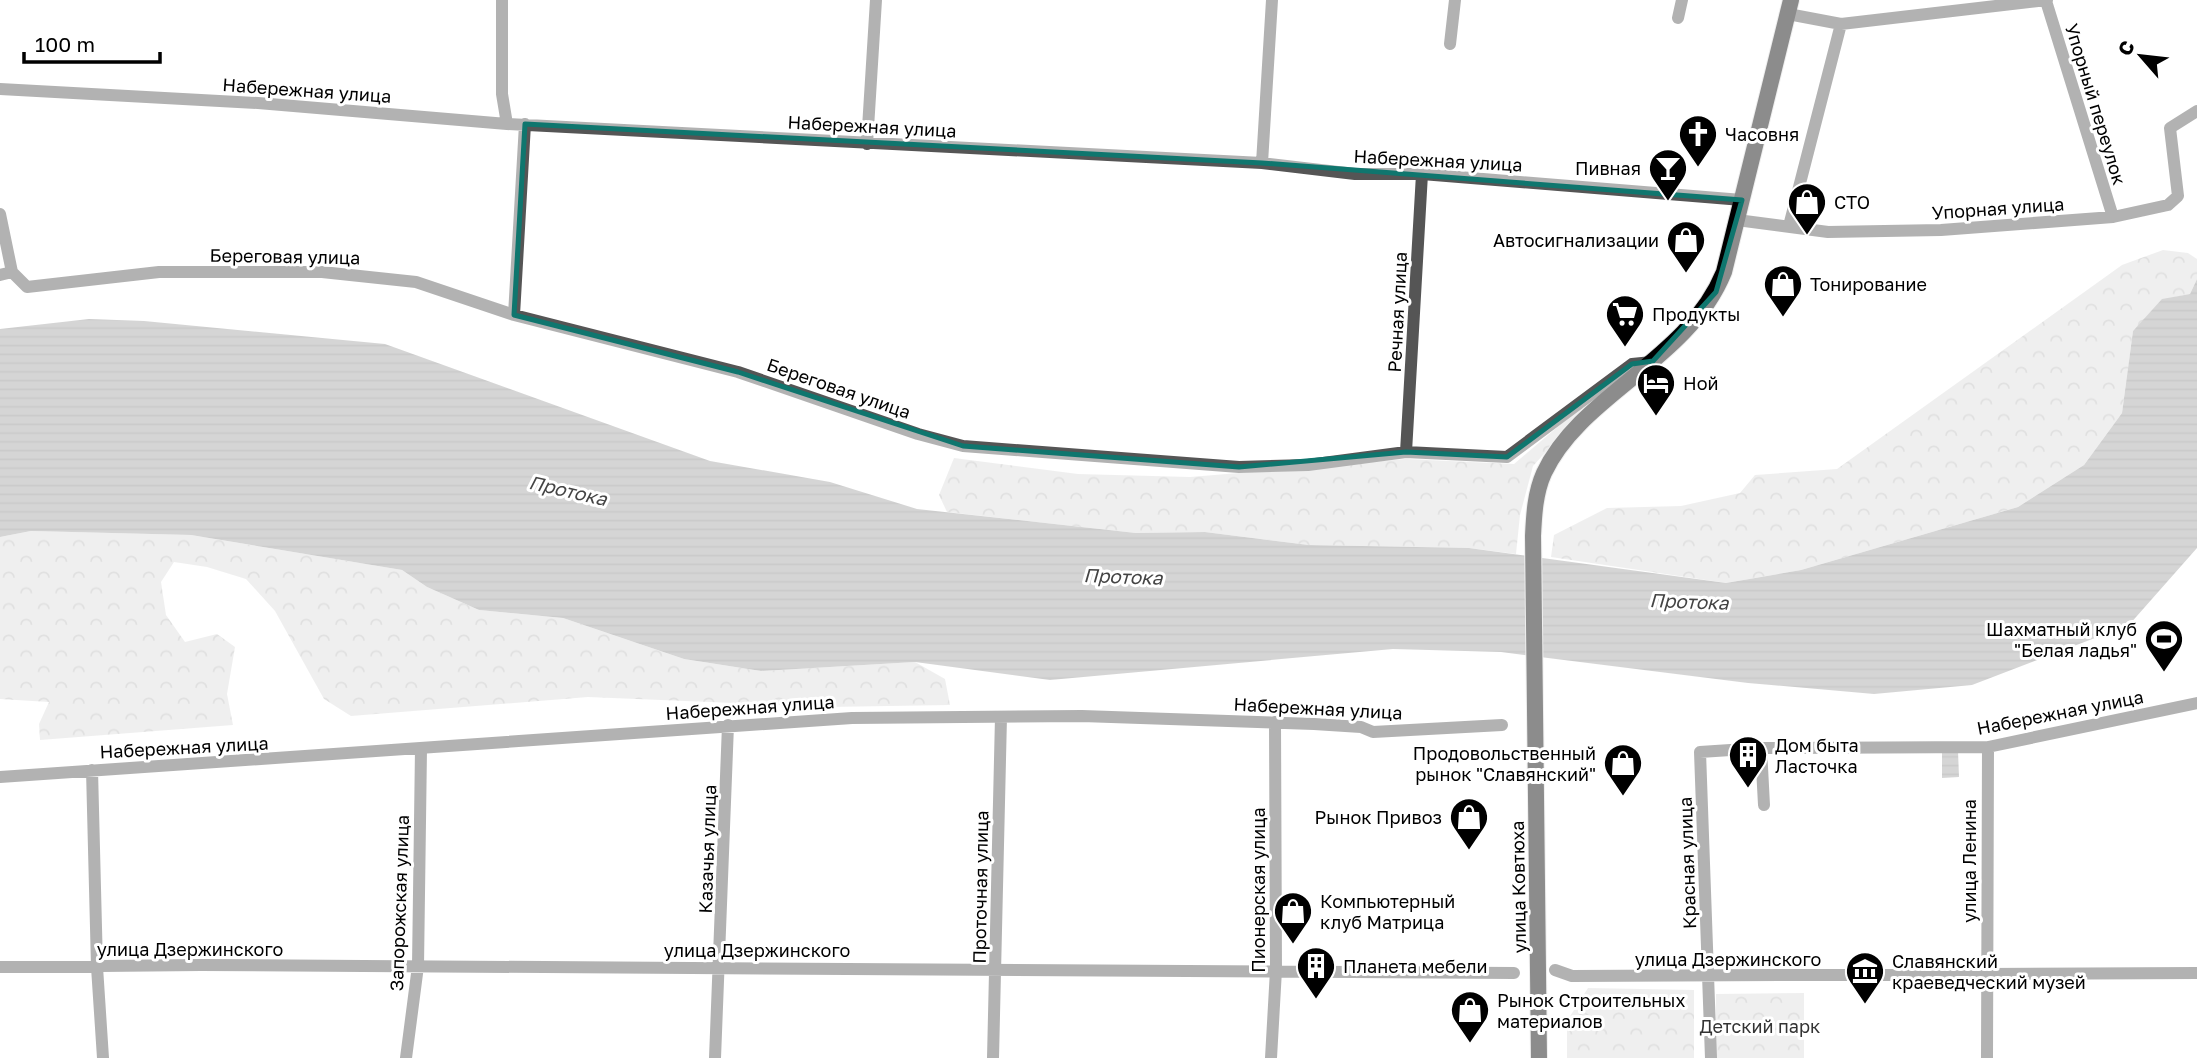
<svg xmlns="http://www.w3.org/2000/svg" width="2197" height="1058" font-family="'Golos Text',sans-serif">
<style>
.forest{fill:url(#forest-crowns)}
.water{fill:url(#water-rules)}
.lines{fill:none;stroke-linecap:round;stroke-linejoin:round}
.major-casing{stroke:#dbdbdb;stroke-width:18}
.minor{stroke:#555;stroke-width:12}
.major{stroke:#000;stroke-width:16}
.marked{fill:none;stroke:#0f766e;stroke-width:5;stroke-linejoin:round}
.labels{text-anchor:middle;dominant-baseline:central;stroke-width:6;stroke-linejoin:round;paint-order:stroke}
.street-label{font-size:18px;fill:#000;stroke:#fff}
.poi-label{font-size:18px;fill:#000;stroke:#fff;text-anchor:start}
.park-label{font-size:18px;fill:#333;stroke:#fff}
.water-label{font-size:19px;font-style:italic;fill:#444;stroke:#fff}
</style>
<defs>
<pattern id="forest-crowns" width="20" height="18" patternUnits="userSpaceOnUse" patternTransform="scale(1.75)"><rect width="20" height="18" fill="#dcdcdc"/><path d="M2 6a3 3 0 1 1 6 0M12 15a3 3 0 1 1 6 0" fill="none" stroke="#bbb"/></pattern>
<pattern id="water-rules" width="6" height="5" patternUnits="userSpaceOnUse" patternTransform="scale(1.75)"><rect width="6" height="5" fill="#a3a3a3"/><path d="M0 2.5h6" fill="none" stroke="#8b8b8b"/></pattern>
</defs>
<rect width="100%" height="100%" fill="#fff"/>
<path class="forest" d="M2163,250L2188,253L2197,259V279L2190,294L2170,298L2133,331L2122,413L2084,465L2018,507L1801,570L1726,583L1551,557L1554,535L1607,508L1681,506L1740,493L1755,475L1837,469L2122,265Z
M1581,407L1585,409L1533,466L1520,515L1516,554L1469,548L1309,545L1205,532L1136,533L947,512L939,495L954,458L1078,474L1190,477L1406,459L1514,464Z
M31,531L191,535L402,570L427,587L479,610L563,618L684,659L761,671L915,662L945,679L950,705L828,707L588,697L351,716L324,699L275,611L246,579L207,567L174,562L161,582L166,615L185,642L217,634L235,647L227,694L233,725L40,740L39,724L49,702L0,699V537Z
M1588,988L1694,990V1058H1567V1021Z
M1804,993V1058H1716V994Z"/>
<path class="water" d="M2197,279V548L2129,625L1972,685L1874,694L1748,683L1501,652L1393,649L1050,680L915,662L761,671L684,659L563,618L479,610L427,587L402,570L191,535L31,531L0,537V329L89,319L144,321L385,344L710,461L830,482L917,509L1136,533L1205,532L1309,545L1469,548L1726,583L1801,570L2018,507L2084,465L2122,413L2133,331L2162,299L2190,294Z
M1958,751L1959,777L1942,778V752Z"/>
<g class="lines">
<g class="major-casing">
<path id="major" d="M1539,1058L1533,536C1534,515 1535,493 1544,473C1581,394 1688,361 1724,272L1791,0"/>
</g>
<path class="minor" d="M502,0V94L507,124
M2046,1L2113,217
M1788,14L1841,24L2047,0
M1678,18L1682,0
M1450,44L1455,0
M0,89L258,103L507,124L1262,163L1355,174H1422L1742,200
M867,144L876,0
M1262,163L1272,0
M0,214L12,272
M1737,220L1828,232L1941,230L2113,217L2168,205L2178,196L2170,128L2197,111
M1789,226L1841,24
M0,275L12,272L27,287L159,272H322L416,282L514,315L738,372L918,434L963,446L1239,467L1308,465L1406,452L1507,457L1632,364L1652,362
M514,315L525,124
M1406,452L1422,174
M1761,748L1988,747L2197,703
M92,770L97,967L103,1058
M0,777L852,718L1082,716L1314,724L1361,727L1373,732L1502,725
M0,967L201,965L1514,973
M1555,970L1572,976L2197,973
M406,1058L418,966L421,749
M715,1058L728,725
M993,1058L1001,717
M1271,1058L1276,970L1275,722
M1711,1058L1700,752L1761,748L1764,805
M1987,1058L1988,747"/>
<use href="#major" class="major"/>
</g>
<path d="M0 0H2197V1058H0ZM525,124L1262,163L1742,200L1716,292L1653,361L1632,364L1507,457L1406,452L1239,467L963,446L738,372L514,315Z" fill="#fff" fill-opacity=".55" fill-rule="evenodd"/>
<path class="marked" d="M525,124L1262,163L1742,200L1716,292L1653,361L1632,364L1507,457L1406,452L1239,467L963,446L738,372L514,315Z"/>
<defs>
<g id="church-pin" transform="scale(2.0125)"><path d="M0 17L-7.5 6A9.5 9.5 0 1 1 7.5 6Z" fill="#000" stroke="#fff"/><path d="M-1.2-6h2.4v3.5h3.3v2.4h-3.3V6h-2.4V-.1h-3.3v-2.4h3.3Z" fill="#fff"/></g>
<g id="bar-pin" transform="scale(2.0125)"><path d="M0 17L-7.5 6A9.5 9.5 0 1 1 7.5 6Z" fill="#000" stroke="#fff"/><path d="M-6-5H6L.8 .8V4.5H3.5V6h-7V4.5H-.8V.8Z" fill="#fff"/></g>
<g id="shop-pin" transform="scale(2.0125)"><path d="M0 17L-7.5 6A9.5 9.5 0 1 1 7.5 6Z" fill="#000" stroke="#fff"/><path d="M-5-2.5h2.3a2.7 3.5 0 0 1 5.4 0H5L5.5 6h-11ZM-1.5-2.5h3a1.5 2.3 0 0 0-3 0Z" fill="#fff"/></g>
<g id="supermarket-pin" transform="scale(2.0125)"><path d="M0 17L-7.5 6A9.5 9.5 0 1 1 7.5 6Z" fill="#000" stroke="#fff"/><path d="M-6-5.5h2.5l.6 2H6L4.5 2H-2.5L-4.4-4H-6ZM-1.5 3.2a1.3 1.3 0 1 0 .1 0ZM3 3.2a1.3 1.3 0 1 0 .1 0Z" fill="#fff"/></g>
<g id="hotel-pin" transform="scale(2.0125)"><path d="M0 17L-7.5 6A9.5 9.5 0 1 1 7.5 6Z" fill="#000" stroke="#fff"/><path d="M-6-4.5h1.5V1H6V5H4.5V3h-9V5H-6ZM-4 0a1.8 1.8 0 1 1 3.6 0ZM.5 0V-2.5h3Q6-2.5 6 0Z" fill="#fff"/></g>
<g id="stadium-pin" transform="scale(2.0125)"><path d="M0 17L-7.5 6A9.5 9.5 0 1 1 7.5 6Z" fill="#000" stroke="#fff"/><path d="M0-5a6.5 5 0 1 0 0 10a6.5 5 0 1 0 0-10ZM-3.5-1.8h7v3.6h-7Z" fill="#fff"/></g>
<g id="building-pin" transform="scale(2.0125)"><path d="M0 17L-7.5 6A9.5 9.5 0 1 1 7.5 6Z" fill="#000" stroke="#fff"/><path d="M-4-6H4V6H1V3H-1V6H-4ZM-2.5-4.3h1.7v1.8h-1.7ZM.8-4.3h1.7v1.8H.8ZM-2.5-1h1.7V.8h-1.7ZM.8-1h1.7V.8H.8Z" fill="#fff"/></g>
<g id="museum-pin" transform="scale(2.0125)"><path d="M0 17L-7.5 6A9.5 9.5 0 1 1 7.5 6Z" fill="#000" stroke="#fff"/><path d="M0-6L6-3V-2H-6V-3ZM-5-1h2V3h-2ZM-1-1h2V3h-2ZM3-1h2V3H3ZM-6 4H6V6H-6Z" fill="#fff"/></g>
</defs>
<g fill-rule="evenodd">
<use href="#church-pin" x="1698" y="134"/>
<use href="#bar-pin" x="1668" y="168"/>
<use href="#shop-pin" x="1807" y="202"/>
<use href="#shop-pin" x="1686" y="240"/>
<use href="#shop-pin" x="1783" y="284"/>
<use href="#supermarket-pin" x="1625" y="314"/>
<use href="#hotel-pin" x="1656" y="383"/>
<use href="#stadium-pin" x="2164" y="639"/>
<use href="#building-pin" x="1748" y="755"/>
<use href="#shop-pin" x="1623" y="763"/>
<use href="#shop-pin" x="1469" y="817"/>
<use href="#shop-pin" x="1293" y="911"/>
<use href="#building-pin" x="1316" y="966"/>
<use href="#museum-pin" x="1865" y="971"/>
<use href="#shop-pin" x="1470" y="1010"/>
</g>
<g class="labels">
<g class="street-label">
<text transform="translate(307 90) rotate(4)">Набережная улица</text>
<text transform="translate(2096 104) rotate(73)">Упорный переулок</text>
<text transform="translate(872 126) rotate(3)">Набережная улица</text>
<text transform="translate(1438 160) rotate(3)">Набережная улица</text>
<text transform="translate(1998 208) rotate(-4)">Упорная улица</text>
<text transform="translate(285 256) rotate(1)">Береговая улица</text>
<text transform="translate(1397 312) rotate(-87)">Речная улица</text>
<text transform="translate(839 388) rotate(19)">Береговая улица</text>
<text transform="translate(750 707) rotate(-4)">Набережная улица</text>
<text transform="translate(1318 708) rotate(3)">Набережная улица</text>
<text transform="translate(2060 712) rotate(-11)">Набережная улица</text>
<text transform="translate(184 747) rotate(-3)">Набережная улица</text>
<text transform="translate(707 849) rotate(-88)">Казачья улица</text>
<text transform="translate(1969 861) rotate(-90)">улица Ленина</text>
<text transform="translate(1687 863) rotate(-92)">Красная улица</text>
<text transform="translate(980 887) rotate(-89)">Проточная улица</text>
<text transform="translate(1518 887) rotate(-91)">улица Ковтюха</text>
<text transform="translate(1258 890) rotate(-90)">Пионерская улица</text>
<text transform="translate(399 903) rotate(-88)">Запорожская улица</text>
<text x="190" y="949">улица Дзержинского</text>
<text x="757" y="950">улица Дзержинского</text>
<text x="1728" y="959">улица Дзержинского</text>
</g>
<g class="poi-label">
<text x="1725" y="134">Часовня</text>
<text x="1641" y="168" text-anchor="end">Пивная</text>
<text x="1834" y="202">СТО</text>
<text x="1659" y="240" text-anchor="end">Автосигнализации</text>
<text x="1810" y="284">Тонирование</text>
<text x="1652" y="314">Продукты</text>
<text x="1683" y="383">Ной</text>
<text x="2137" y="629" text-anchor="end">Шахматный клуб<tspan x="2137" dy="21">"Белая ладья"</tspan></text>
<text x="1775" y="745">Дом быта<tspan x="1775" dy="21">Ласточка</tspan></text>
<text x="1596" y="753" text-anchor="end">Продовольственный<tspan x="1596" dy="21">рынок "Славянский"</tspan></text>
<text x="1442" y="817" text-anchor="end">Рынок Привоз</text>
<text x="1320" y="901">Компьютерный<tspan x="1320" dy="21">клуб Матрица</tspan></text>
<text x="1892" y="961">Славянский<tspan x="1892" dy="21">краеведческий музей</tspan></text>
<text x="1343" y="966">Планета мебели</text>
<text x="1497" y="1000">Рынок Строительных<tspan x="1497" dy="21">материалов</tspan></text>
</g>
<g class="park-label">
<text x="1760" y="1026">Детский парк</text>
</g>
<g class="water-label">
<text transform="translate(568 490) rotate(13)">Протока</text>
<text transform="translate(1123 576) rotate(2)">Протока</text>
<text transform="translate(1689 601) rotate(2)">Протока</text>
</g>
</g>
<g transform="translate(2141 56) rotate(298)" stroke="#ffffff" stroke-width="5" paint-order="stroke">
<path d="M0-5L12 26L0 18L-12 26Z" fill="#000000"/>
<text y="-10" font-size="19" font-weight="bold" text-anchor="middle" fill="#000000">С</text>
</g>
<path d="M24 52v10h136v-10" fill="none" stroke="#000000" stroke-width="3.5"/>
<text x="35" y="52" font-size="21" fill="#000000" stroke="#ffffff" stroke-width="5" paint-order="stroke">100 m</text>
</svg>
